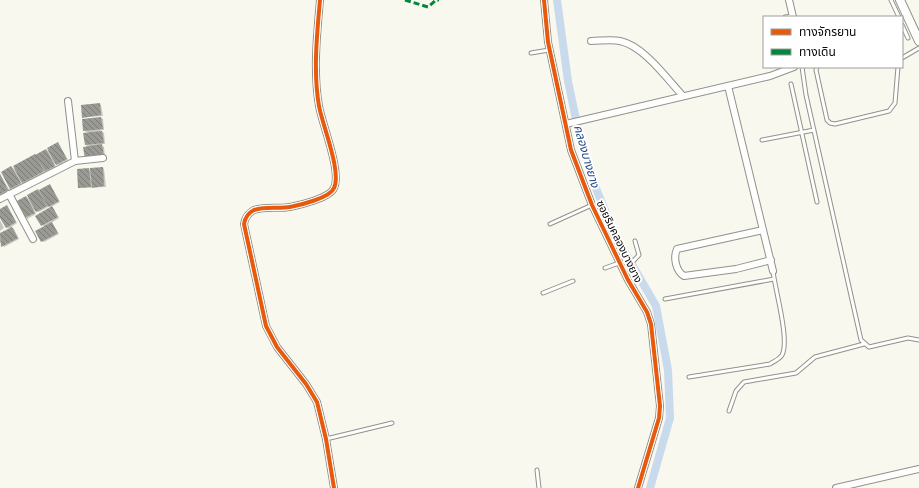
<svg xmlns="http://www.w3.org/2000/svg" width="919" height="488" font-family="'Noto Serif','Noto Sans Thai',serif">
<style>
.shadow{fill:#0003}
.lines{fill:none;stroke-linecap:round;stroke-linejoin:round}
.canal{stroke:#c9daed;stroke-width:8}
.building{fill:url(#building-back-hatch)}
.service-casing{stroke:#91918d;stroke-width:5}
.minor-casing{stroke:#91918d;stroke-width:8}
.tertiary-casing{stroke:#91918d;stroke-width:10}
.service{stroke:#fefefc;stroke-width:3}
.minor{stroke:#fefefc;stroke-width:6}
.tertiary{stroke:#fefefc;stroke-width:8}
.quiet{stroke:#00873e;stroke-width:3;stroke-dasharray:6 3;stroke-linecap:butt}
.cycleway-casing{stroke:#fff;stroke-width:6}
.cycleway{stroke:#e8590c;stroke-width:4}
.labels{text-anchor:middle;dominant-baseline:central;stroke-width:4;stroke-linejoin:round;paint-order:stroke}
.street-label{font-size:11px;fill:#0a0a0a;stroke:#fff}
.water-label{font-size:12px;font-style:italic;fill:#254a8a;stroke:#fff}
</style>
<defs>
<pattern id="building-back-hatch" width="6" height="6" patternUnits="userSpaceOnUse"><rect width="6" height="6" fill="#9a9a94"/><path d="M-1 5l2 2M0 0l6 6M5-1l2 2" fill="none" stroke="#7c7c77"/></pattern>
</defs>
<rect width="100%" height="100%" fill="#f8f8ee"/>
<path class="shadow" d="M100,104L101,105L103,116L83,117Z
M101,118L103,119L104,130H100L104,133L105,144H100L104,147L105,157L86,145L89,133L84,131Z
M58,144L68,160L59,165L54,163L56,167L24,183L20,181L22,184L12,189L11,188V167L16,170L46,150L51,152Z
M102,168L104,169L106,187L79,188L89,169L92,171Z
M0,174L10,191L0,196Z
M50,185L60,202L51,207L54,209L59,218L51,223L59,234L44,242L42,241L45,227L42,225L52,208L47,205L48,207L39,212L34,210L36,214L27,219L17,202L26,197L31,199L38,190L42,193Z
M7,207L17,223L11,227L14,229L19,239L4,247L0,242V235L10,229L6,227L0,216V210Z
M0,220L4,228L0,231Z"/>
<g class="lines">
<path class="canal" d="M557,0L568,81L579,134L597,191L615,235L656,306L668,370L670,418L650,488"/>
</g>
<path class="building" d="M100,103L101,115L82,118L81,105Z
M101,117L103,129L83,131L82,119Z
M102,131L104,143L85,145L83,133Z
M58,142L67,159L56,165L47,148Z
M102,144L104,157L85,159L83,147Z
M46,149L55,166L45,171L35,155Z
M35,154L44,171L22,183L13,166Z
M11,166L21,183L10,189L1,172Z
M103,167L104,186L92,188L90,168Z
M89,168L91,187L78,188L77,169Z
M0,174L8,190L0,194Z
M50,184L59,201L48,207L39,190Z
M38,189L47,206L36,212L27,195Z
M26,196L35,213L24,218L15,202Z
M7,205L16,222L6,228L0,218V209Z
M52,206L58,217L41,226L35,216Z
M52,222L58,233L41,242L35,231Z
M12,227L18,238L1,247L0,233Z"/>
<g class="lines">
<g class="service-casing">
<path id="service" d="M891,0L899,17
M785,17L793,16
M902,25L908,38
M531,53L549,50
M902,58L919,48
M802,67L806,95L861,340L869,347L908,338L919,340
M817,67L816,70L827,120L830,123L835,124L889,111L895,103L898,67
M791,84L817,202
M762,140L814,130
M550,224L592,205
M605,268L619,263
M623,272L639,255L635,241
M543,293L573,281
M665,299L774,279
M689,377L770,364C774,361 779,360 782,355C790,340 775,290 773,271
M729,411L736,391L744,382L796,373L815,357L864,344
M326,439L392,423
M537,470L539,488"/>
</g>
<g class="minor-casing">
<path id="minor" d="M320,0C317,34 313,72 319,106C322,124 342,172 334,188C330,198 300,205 290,207C279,209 265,206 254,210C248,213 245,218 244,224L266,326L277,347L306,384L317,402L326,439L334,488
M544,0L548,42L571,150L592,205L628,280L647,312L651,324L660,406L659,418L638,488
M789,0L793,17
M591,41C600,41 611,39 620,41C644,46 667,79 683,96
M728,86L773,271
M566,124L770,76L794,67
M75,161L103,158
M9,194L33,239
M0,199L75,161L68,101
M763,230L677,249C673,258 676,271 684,276L736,269L771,260
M836,488L919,469"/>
</g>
<g class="tertiary-casing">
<path id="tertiary" d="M900,0L919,41"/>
</g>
<use href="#service" class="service"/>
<use href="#minor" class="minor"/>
<use href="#tertiary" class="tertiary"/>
<path class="quiet" d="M405,0L428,7L436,0H439"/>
<g class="cycleway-casing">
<path id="cycleway" d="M320,0C317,34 313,72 319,106C322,124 342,172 334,188C330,198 300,205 290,207C279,209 265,206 254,210C248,213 245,218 244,224L266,326L277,347L306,384L317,402L326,439L334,488
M544,0L548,42L571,150L592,205L628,280L647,312L651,324L660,406L659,418L638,488"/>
</g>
<use href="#cycleway" class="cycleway"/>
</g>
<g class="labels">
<g class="street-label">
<text transform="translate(620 241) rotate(64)">ซอยริมคลองบางยาง</text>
</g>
<g class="water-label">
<text transform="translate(587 156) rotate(74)">คลองบางยาง</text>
</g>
</g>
<rect x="763" y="16" width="140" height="52" fill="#ffffff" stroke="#9d9d9d"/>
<rect x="771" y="29" width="20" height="6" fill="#e8590c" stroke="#9d9d9d"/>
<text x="799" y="36" font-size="12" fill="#0a0a0a">ทางจักรยาน</text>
<rect x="771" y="49" width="20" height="6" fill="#00873e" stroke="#9d9d9d"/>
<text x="799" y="56" font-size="12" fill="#0a0a0a">ทางเดิน</text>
</svg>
